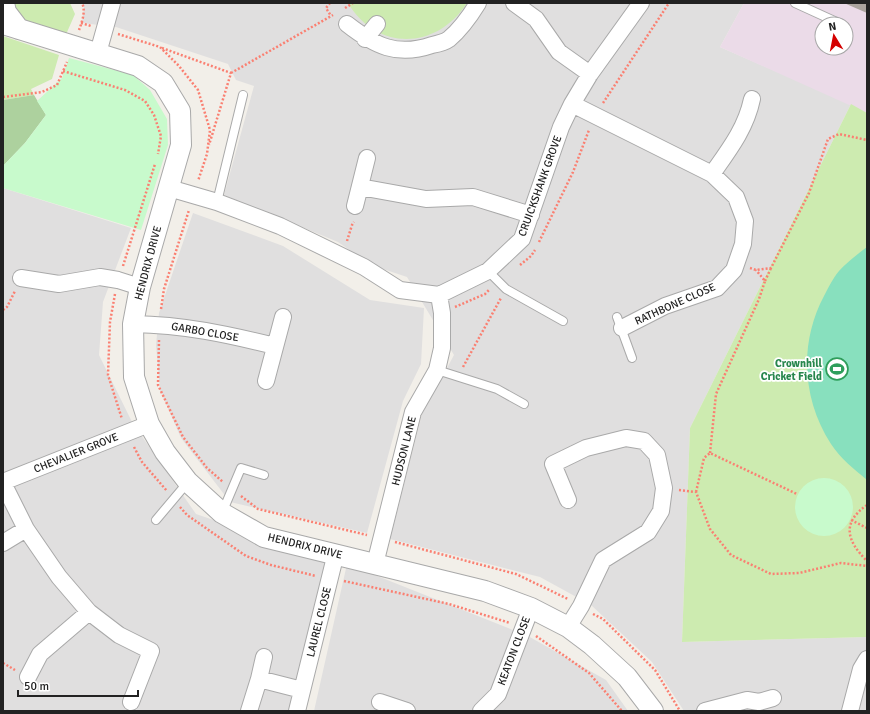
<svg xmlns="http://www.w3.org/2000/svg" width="870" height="714" font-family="Signika,sans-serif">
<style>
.residential{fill:#e0dfdf}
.industrial{fill:#ebdbe8;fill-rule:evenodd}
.grass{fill:#cdebb0}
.forest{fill:#add19e}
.park{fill:#c8facc}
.pitch{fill:#88e0be}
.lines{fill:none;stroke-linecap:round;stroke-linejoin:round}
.service-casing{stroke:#a9a9a9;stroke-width:10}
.minor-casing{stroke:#a9a9a9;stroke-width:18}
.tertiary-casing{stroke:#a9a9a9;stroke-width:22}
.path{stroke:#fa8072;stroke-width:2.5;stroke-dasharray:2 2;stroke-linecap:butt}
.service{stroke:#fff;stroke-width:8}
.minor{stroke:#fff;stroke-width:16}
.tertiary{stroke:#fff;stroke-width:20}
.wall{fill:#aba49e}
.labels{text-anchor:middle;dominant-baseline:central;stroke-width:3.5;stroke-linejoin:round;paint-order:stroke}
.street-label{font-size:11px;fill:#222;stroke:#fff}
.leisure-label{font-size:11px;font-weight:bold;fill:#27864d;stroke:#fff;text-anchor:end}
</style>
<rect width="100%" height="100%" fill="#f2efe9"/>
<path class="residential" d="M82,3H744L720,47L851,104L690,428L682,642L867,637V711H684L652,662L591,605L540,577L390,539L422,414L454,355L407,277L371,265L338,242L224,195L254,86L236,80L228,64L116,27L82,23L84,7Z
M3,188L131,228L103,302L99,355L132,422L196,514L330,560L298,711H3Z
M193,213L283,246L370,300L424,308L421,364L403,401L367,533L230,502L181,438L160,390L156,345L159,313Z
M347,564L528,636L606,680L628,711H314Z"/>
<path class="industrial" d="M744,3H867V113L720,47ZM822,24H846V48H822Z"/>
<path class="grass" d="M10,3H70L75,14L64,39L32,29Z
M348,3H467C437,50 377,52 348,3Z
M3,36L59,55L52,79L31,89L34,95L3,100Z
M851,104L867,113V637L682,642L690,428Z"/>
<path class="forest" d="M34,95L46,115L25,143L3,166V100Z"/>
<path class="park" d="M69,58L133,75L150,90L167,119L168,145L141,230L3,188V166L25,143L46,115L37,101L62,78Z
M795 507a29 29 0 1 1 58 0a29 29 0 1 1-58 0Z"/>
<path class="pitch" d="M867,247V480C854,469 840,458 831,444C802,399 799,343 824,296C828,288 833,278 839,271C847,262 858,254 867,247Z"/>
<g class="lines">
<g class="service-casing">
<path id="service" d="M795,3L841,24
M217,202L243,95
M488,271L506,289L563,321
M617,317L632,358
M437,370L497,389L524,404
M222,513L241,468L264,475
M156,520L188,482"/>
</g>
<g class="minor-casing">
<path id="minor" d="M514,3L536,19L559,52L590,74
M347,24C375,46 397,57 432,45C437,44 445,42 449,39C461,29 470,16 478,3
M365,39L377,24
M98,53L112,3
M572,104L712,174C729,150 746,128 752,99
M360,187L426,199L473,197L531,215
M169,188L217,202L280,226L364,267L400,290L439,295L488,271L522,239L561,127L572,104L590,74L641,3
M355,206L367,158
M21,278L59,284L100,277L118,280L140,287
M133,324C185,325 226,334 275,346
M622,328L665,306L717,288L734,270L743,244L745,221L736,197L712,174
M266,381L283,317
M3,482L149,424
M568,500L553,464L586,448L626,438L644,441L657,455L664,488L661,511L648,532L603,560L581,606L568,627
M26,529L59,577L89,612L40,654L28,677
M3,543L26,529L3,483
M375,564L413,412L437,370L442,348V313L439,295
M89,612L119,635L151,651L131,702
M259,679L264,657
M380,702L407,711
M249,711L259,679L302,690
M297,711L336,553
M481,711L498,694L531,608
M705,711L747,700L759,702L773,698
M850,711L861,669L867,659"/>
</g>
<g class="tertiary-casing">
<path id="tertiary" d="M4,3L6,12L19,29
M3,24L138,66L163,83L180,111L181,145L140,287L133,324L134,377L149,424L165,452L188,482L222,513L264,537L485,591L531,608L568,627L592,645L627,677L653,711"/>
</g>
<path class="path" d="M330,3L326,8L331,16
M345,8L353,3
M81,23L91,26
M79,30C82,22 86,11 82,3
M118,34L160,47L179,66L198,90L210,130L207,154L198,181
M162,48L231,73L209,145
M63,71L125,90L145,101L154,115L161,136L158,154
M231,73L333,15
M3,97L42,92L57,85L67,62
M603,103L669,3
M347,241L352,225L354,222
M539,242L573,172L589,130
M520,265L531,256L535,250
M123,266L155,164
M750,268L756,270L771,268L809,193L828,139L839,134L867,140
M765,281L771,268
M115,294L110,322L108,375L122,419
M455,307L485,294L490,289
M161,309L164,289L189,210
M3,310L7,307L15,291
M159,340L158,385L183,437L207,468L223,482
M463,367L501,298
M134,447L142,462L167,491
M710,453L716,394L759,299L765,281L756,270
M679,490L696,492L710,529L731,555L771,574L799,573L841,563L867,566
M696,492L704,458L710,453L797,494
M241,496L258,509L367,535
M867,505C841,523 847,541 867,561
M180,507L187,515L246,556L271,565L316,576
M851,520L867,528
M395,542L516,574L568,599
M344,581L449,604L510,623
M593,614L603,619L655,670L680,711
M536,636L589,673L622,711
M3,663L15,670"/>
<use href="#service" class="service"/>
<use href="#minor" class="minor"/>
<use href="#tertiary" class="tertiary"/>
</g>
<path class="wall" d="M844,3H867V13Z"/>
<defs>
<g id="stadium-ring" transform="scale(1.15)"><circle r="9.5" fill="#fff" stroke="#2e9e5b" stroke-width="1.5"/><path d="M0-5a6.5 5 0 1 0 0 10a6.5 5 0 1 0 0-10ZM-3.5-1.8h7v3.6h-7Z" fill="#2e9e5b"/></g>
</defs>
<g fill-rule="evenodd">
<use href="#stadium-ring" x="837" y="369"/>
</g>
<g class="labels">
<g class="street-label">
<text transform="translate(540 186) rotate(-70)">CRUICKSHANK GROVE</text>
<text transform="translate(148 263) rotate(-75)">HENDRIX DRIVE</text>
<text transform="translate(675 304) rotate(-24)">RATHBONE CLOSE</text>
<text transform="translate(205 332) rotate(10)">GARBO CLOSE</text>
<text transform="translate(404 451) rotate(-76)">HUDSON LANE</text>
<text transform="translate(76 453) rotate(-22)">CHEVALIER GROVE</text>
<text transform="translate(305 546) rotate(14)">HENDRIX DRIVE</text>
<text transform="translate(319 622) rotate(-76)">LAUREL CLOSE</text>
<text transform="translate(514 651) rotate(-69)">KEATON CLOSE</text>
</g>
<g class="leisure-label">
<text x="822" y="363">Crownhill<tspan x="822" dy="13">Cricket Field</tspan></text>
</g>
</g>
<rect width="870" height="714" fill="none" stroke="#222222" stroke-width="8"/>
<g transform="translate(834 36) rotate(350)"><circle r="19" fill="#ffffff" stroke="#a7a7a7"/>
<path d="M0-3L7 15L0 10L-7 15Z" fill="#d40000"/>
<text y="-6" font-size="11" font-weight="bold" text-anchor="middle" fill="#222222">N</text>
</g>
<path d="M18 690v6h120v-6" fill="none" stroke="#222222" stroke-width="2"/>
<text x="24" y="690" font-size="12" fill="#222222" stroke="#ffffff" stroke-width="3" paint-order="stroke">50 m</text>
</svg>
